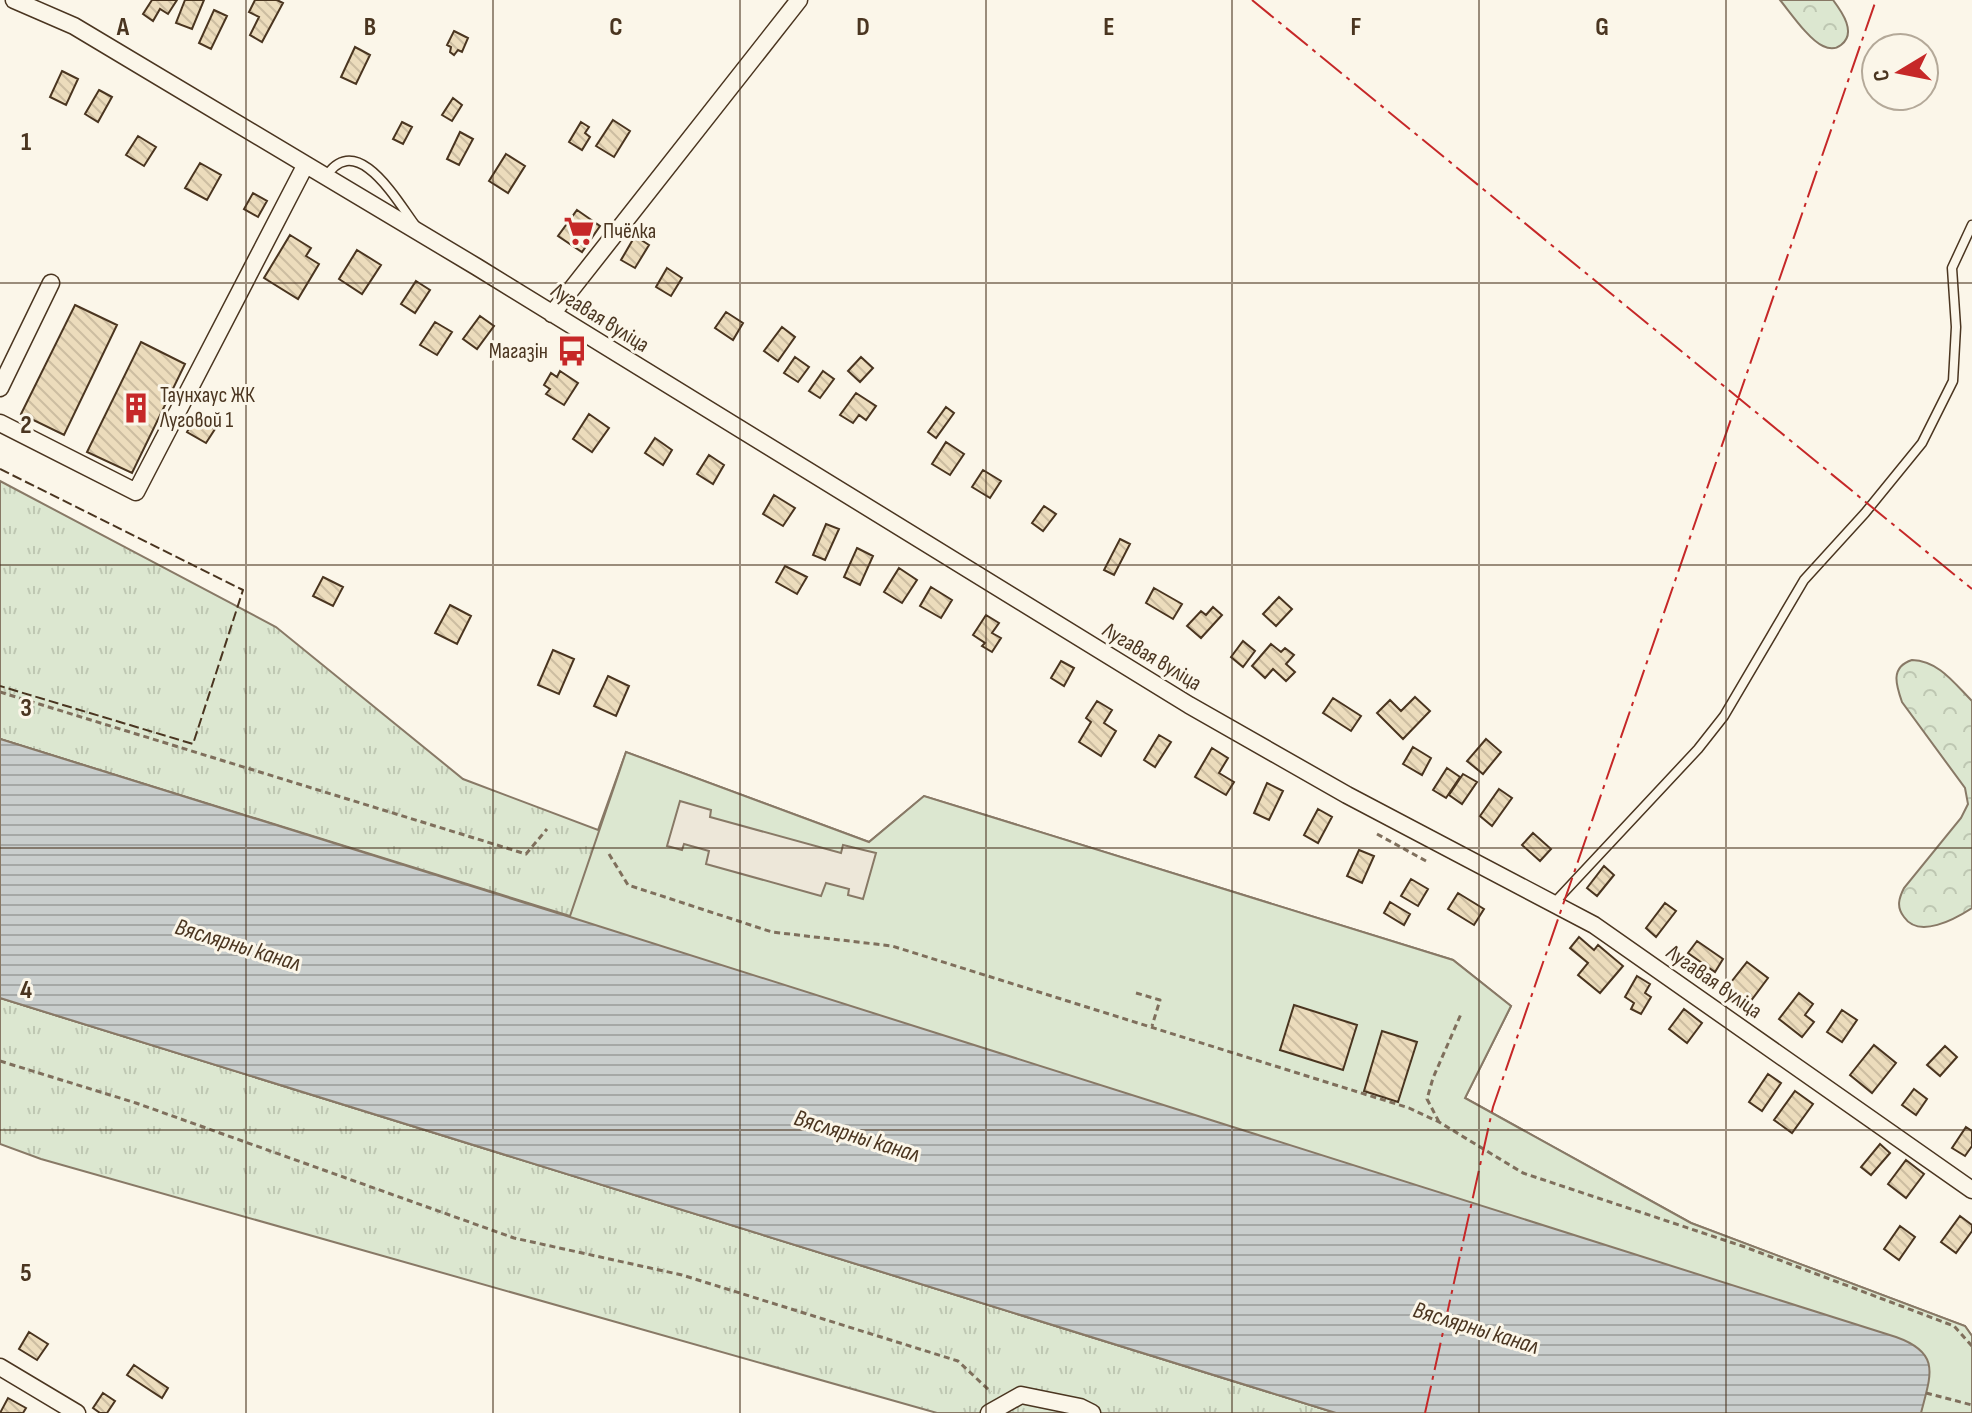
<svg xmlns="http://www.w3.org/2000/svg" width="1972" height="1413" font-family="'Sofia Sans Condensed',sans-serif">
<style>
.grass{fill:url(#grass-tufts);stroke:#887966;stroke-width:2}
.forest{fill:url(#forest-crowns);stroke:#887966;stroke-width:2}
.pitch{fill:#dce7d0;stroke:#887966;stroke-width:2}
.parking{fill:#ede7d9;stroke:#887966;stroke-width:2}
.water{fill:url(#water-rules);stroke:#887966;stroke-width:2}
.building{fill:url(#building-back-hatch);stroke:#4a3520;stroke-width:2}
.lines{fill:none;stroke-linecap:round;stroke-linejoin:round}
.service-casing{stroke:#4a3520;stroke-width:11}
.minor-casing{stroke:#4a3520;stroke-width:19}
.path{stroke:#7f6f5c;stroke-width:3;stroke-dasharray:6 4;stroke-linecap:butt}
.service{stroke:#fbf6e9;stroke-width:8}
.minor{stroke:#fbf6e9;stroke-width:16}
.fence{stroke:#4a3520;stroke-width:2;stroke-dasharray:10 4;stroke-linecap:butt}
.power{stroke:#c62828;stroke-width:2;stroke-dasharray:28 6 4 6;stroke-linecap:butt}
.grid{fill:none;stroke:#4a3520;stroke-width:2;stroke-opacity:0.55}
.labels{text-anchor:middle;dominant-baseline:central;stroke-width:6;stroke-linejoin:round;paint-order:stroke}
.poi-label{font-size:22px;fill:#4a3520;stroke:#fbf6e9;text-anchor:start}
.street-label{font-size:22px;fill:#4a3520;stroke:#fbf6e9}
.water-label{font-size:24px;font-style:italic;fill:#4a3520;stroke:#fbf6e9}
.grid-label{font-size:26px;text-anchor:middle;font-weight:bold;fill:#4a3520;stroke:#fbf6e9;stroke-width:6;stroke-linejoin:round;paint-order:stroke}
</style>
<defs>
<pattern id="grass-tufts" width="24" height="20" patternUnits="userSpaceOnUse" patternTransform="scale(2)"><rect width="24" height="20" fill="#dce7d0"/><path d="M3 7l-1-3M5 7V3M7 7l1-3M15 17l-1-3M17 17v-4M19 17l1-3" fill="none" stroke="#bec7b2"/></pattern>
<pattern id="forest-crowns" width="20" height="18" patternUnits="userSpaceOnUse" patternTransform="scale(2)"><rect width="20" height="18" fill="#dce7d0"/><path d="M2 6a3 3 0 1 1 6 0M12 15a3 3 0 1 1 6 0" fill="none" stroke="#bec7b2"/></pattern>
<pattern id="water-rules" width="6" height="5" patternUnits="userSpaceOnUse" patternTransform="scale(2)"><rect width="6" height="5" fill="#c9cecd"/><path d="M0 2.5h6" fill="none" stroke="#a5a8a6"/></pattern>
<pattern id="building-back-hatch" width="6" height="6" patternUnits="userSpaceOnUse" patternTransform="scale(2)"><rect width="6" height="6" fill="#ecdcbc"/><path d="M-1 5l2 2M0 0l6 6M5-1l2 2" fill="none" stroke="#ccbda1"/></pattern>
</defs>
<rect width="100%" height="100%" fill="#fbf6e9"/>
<path class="grass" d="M0,481L276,627L463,779L598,830L626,752L869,842L924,796L1453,960L1511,1006L1465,1098L1691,1223L1965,1326L1972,1336V1413L570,917L0,739Z
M0,998L1336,1413H937L41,1159L0,1144Z"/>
<path class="forest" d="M1780,0H1833C1842,12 1857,33 1841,45C1836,49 1829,49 1823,46C1809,40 1790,12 1780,0Z
M1912,660C1939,661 1954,683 1972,701V908C1955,919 1919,939 1904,917C1896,907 1899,898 1904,888L1961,818L1968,804L1965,788L1902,702C1896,685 1890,667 1912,660Z"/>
<path class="pitch" d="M0,739L570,916L626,752L869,842L924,796L1453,960L1511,1006L1465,1098L1691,1223L1965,1326L1972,1336V1413H1336L0,998Z"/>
<path class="parking" d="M680,801L711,810L710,817L841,853L843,845L876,853L863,899L848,895L849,889L826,883L821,896L706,864L709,851L684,844L682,850L667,846Z"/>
<path class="water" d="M0,739L570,917L1896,1337C1941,1353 1931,1374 1921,1413H1336L0,998Z"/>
<path class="building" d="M152,0H177L168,14L160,9L153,21L143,14Z
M185,0H204L192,29L176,23Z
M255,0H277L283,3L262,42L250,35L259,17L249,12Z
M214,10L227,16L211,49L199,43Z
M454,31L468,38L462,52L458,50L454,55L450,52L451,47L447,45Z
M355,47L370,55L356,84L341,77Z
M62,71L78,79L66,105L50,97Z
M99,90L112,97L98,122L85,114Z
M453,98L462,105L452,121L442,115Z
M613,120L630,131L614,157L596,146Z
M402,122L412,127L403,144L393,139Z
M581,122L589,127L585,133L590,137L582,150L569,142Z
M460,132L473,139L459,165L447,159Z
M138,136L156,147L144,166L126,155Z
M506,154L525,166L508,193L489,181Z
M200,163L221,175L207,200L185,188Z
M253,193L267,201L258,217L244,209Z
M577,210L600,226L582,252L558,236Z
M290,235L311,248L306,256L319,264L298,299L264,278Z
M635,236L649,245L635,268L621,260Z
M357,250L381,265L362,294L339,279Z
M667,268L682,278L671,296L656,287Z
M416,281L430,290L415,313L401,304Z
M75,305L117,325L64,435L21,414Z
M726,312L743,323L733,340L715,328Z
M480,316L494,326L477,349L463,339Z
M435,322L452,332L437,355L420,345Z
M782,327L795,337L778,361L764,351Z
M141,342L185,364L132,473L87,452Z
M795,357L809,367L798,382L784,373Z
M861,357L873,368L860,382L848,371Z
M560,371L578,383L564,405L546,394L550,389L544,385L551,373L557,377Z
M823,371L834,379L820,398L809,391Z
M856,393L876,406L866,420L859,415L853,423L840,415Z
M946,407L954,413L936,438L928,432Z
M589,414L609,428L592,452L573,439Z
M195,417L215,429L206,443L187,432Z
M655,438L672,450L663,465L645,453Z
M946,442L964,454L950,475L932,464Z
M709,455L724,465L713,484L697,474Z
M983,470L1001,481L990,498L972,487Z
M774,495L795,508L783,526L763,514Z
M1044,506L1056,514L1043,531L1032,523Z
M826,524L839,529L825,560L813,555Z
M1120,539L1130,544L1114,575L1104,570Z
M857,548L873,556L860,585L844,577Z
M785,566L807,577L797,594L776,582Z
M899,568L917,580L902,603L884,592Z
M323,577L343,587L333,606L313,596Z
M931,587L952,600L941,618L920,606Z
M1154,588L1182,604L1173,619L1146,603Z
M1279,597L1292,609L1276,626L1263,614Z
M450,605L471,616L457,644L435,633Z
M1213,607L1222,615L1201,638L1187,626L1201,611L1206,615Z
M986,615L999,623L992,633L1001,638L992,652L982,646L985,643L973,635Z
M1243,641L1255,651L1243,667L1231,657Z
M1271,644L1281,652L1285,648L1294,655L1286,664L1295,672L1286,681L1273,669L1265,678L1252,666Z
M553,650L574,659L559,694L538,685Z
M1061,661L1074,668L1064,686L1051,678Z
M608,676L629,686L616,716L594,706Z
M1415,697L1430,711L1403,739L1377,713L1390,700L1401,711Z
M1415,697L1430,711L1403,739L1377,713L1390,700L1401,711Z
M1333,698L1361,716L1351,731L1323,713Z
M1097,701L1112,710L1104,723L1116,731L1101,756L1079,742L1091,722L1086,718Z
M1159,735L1171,742L1155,767L1144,760Z
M1486,739L1501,752L1483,774L1467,761Z
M1413,747L1431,758L1422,775L1403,764Z
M1212,748L1228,758L1219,773L1234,782L1226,795L1195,777Z
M1447,768L1460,777L1446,798L1433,790Z
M1463,774L1477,782L1462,804L1449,795Z
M1267,783L1283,791L1269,820L1254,813Z
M1499,789L1512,798L1492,826L1480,816Z
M1318,809L1332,817L1318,843L1304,835Z
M1533,833L1551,849L1540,861L1522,845Z
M1359,850L1374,856L1362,883L1347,876Z
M1604,866L1614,875L1597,896L1587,888Z
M1411,879L1428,889L1418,906L1401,896Z
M1458,893L1484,909L1474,925L1448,909Z
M1390,902L1410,914L1404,925L1384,913Z
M1665,903L1676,911L1656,937L1646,928Z
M1579,937L1594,950L1598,945L1623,966L1600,993L1578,975L1588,963L1570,948Z
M1697,941L1723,959L1715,972L1688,953Z
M1747,962L1768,978L1750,1002L1728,986Z
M1637,976L1650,984L1645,993L1651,997L1641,1014L1631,1009L1634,1003L1625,997Z
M1799,993L1813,1004L1805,1015L1814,1022L1802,1037L1779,1019Z
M1294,1005L1357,1025L1343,1070L1280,1050Z
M1684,1009L1702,1023L1687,1043L1669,1029Z
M1842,1010L1857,1020L1842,1042L1827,1032Z
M1382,1031L1417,1042L1398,1102L1364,1091Z
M1874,1045L1896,1063L1872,1093L1850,1075Z
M1945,1046L1957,1057L1940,1076L1927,1065Z
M1768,1074L1781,1083L1762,1111L1749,1102Z
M1914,1089L1927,1099L1916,1115L1902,1105Z
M1795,1091L1813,1104L1792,1133L1774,1120Z
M1966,1127L1972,1131V1146L1965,1156L1952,1148Z
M1880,1144L1890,1153L1871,1175L1861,1167Z
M1906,1160L1924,1174L1906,1198L1888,1184Z
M1960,1216L1972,1225V1231L1956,1253L1941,1242Z
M1900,1226L1915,1237L1899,1260L1884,1249Z
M29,1332L48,1344L37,1360L19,1349Z
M134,1365L168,1388L162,1398L127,1375Z
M103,1393L115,1401L107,1413H100L93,1408Z
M8,1398L26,1408L23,1413H0Z"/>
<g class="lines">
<g class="service-casing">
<path id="service" d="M325,178C356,128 397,201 415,225
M1554,903L1698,749L1724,716L1804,580L1865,513L1922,443L1953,381L1956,327L1952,268L1972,225"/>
</g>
<g class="minor-casing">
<path id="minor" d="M14,0L74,26L477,267L1189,705L1347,795L1594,925L1972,1190
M552,314L799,0
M0,388L51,283
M0,423L136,492L305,166
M0,1367L77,1413
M989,1413L1021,1395L1080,1407L1092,1413"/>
</g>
<path class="path" d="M0,692L526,854L547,829
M1377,834L1426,861
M609,854L628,885L772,932L892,946L1409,1108L1439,1122L1523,1173L1745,1247L1954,1326L1972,1346
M1136,993L1160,1000L1152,1026
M0,1061L136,1103L514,1238L682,1275L958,1361L991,1392
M1439,1122L1427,1099L1433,1078L1461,1014
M1926,1393L1972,1405"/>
<use href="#service" class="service"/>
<use href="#minor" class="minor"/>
<path class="fence" d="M0,469L243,590L193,744L0,686"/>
<path class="power" d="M1252,0L1972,589
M1425,1413L1493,1107L1876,0"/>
</g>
<path class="grid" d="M246,0V1413M493,0V1413M740,0V1413M986,0V1413M1232,0V1413M1479,0V1413M1726,0V1413M0,283H1972M0,565H1972M0,848H1972M0,1130H1972"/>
<defs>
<g id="supermarket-bare" transform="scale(2.4)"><path d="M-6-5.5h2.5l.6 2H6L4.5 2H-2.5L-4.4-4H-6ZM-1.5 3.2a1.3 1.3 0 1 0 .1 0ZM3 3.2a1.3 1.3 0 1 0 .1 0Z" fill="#c62828" stroke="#fbf6e9" stroke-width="2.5" paint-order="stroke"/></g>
<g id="bus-bare" transform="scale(2.4)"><path d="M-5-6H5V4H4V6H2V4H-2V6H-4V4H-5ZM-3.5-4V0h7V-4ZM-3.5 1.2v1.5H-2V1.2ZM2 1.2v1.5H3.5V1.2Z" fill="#c62828" stroke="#fbf6e9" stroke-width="2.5" paint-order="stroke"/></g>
<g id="building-bare" transform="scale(2.4)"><path d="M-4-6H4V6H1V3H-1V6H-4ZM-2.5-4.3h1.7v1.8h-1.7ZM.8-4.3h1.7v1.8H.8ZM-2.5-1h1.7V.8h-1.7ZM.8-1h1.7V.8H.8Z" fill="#c62828" stroke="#fbf6e9" stroke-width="2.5" paint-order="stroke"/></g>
</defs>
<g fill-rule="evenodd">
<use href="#supermarket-bare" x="579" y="231"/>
<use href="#bus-bare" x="572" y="351"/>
<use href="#building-bare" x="136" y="408"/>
</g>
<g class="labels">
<g class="poi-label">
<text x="603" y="231">Пчёлка</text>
<text x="548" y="351" text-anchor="end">Магазін</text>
<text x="160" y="395">Таунхаус ЖК<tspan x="160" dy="25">Луговой 1</tspan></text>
</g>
<g class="street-label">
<text transform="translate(600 318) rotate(32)">Лугавая вуліца</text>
<text transform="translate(1152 657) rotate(31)">Лугавая вуліца</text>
<text transform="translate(1714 982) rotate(35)">Лугавая вуліца</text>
</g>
<g class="water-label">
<text transform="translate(238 945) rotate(17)">Вяслярны канал</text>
<text transform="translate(857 1136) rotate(17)">Вяслярны канал</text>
<text transform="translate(1476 1328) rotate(17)">Вяслярны канал</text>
</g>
</g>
<g class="grid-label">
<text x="123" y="35">A</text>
<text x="370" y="35">B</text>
<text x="616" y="35">C</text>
<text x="863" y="35">D</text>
<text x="1109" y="35">E</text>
<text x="1356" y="35">F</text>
<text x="1602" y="35">G</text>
<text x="26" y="150">1</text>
<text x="26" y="433">2</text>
<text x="26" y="716">3</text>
<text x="26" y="998">4</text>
<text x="26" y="1281">5</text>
</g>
<g transform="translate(1900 72) rotate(260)"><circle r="38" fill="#fbf6e9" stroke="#b4a999" stroke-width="2"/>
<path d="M0-6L14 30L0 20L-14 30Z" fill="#c62828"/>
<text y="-12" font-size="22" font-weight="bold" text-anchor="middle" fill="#4a3520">С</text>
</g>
</svg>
